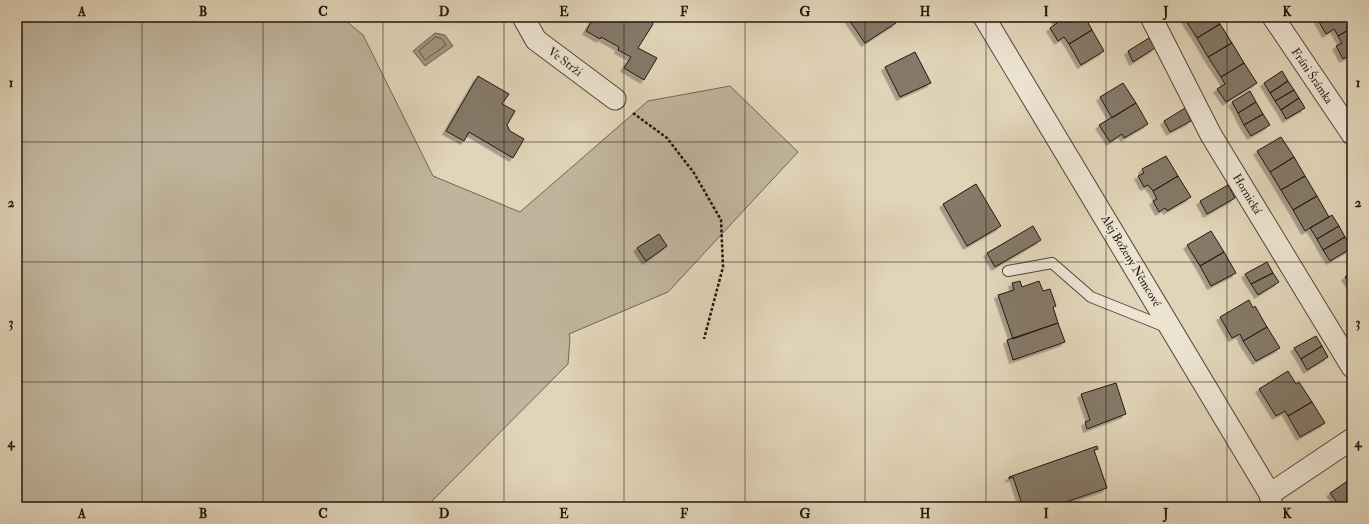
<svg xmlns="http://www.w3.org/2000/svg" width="1369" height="524" font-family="'IM FELL Double Pica',serif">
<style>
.green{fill:#c0b49c;stroke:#706656}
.water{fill:#a0947f;stroke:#6d6253}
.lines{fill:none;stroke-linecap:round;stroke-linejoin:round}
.shore{stroke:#605648;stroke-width:1}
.building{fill:#857968;stroke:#211711;filter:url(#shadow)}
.service-casing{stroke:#51463b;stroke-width:12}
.minor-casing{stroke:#51463b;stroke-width:23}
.path{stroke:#211711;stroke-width:2.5;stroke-dasharray:3 2;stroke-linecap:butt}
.service{stroke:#ece3d1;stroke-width:10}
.minor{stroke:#ece3d1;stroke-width:21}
.grid{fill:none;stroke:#211711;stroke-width:1;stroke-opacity:0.55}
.labels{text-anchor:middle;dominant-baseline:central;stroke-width:4;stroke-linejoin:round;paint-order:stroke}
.street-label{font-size:12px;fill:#211711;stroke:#ece3d1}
.neatline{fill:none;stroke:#211711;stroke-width:1.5}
.grid-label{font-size:13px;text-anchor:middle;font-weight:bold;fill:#211711}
</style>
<defs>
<filter id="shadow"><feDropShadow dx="-3.5" dy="3.5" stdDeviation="0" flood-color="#0004"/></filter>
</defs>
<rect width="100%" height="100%" fill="#e1d4b8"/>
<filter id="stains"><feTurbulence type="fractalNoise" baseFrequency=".005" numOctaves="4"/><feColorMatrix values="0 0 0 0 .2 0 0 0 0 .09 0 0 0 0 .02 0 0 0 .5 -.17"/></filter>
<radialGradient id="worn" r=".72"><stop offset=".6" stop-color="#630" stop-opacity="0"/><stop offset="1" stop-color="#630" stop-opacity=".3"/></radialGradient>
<path class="green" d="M17,17H341L363,35L433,176L520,212L648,101L730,86L798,152L668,292L569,334L570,338L568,364L433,500L428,507H17Z"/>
<path class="water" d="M435,33L445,35L453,46L425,66L413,51Z"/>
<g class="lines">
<path class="shore" d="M436,37L442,39L446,45L425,60L419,51Z"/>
</g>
<path class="building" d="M594,17H647L649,22L652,21L653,24L638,48L657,58L644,80L624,68L631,57L618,50L619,47L601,37L600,39L586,31Z
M847,17H892L896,23L865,43Z
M1054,17H1085L1092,30L1069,44L1064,37L1058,41L1050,28L1057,23Z
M1186,17H1216L1220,24L1197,38L1184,18Z
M1323,17H1352V28L1338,36L1334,29L1326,34L1318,20Z
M1220,24L1232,43L1208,57L1197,38Z
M1352,28V54L1343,59L1336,46L1342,43L1338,36Z
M1092,30L1104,51L1081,65L1069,44Z
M1149,38L1155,48L1133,62L1128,51Z
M1232,43L1244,63L1221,77L1208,57Z
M915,52L931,83L900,97L885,67Z
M1244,63L1257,83L1226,102L1217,89L1225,84L1221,77Z
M1282,71L1288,81L1270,93L1264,83Z
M478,76L509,94L502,104L515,111L507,125L510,131L524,139L513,158L469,132L464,141L446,131Z
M1288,81L1294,90L1275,101L1270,93Z
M1123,83L1136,103L1112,118L1100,97Z
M1294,90L1299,98L1281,110L1275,101Z
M1250,91L1256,102L1238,113L1232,102Z
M1299,98L1305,108L1286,119L1281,110Z
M1256,102L1263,114L1244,125L1238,113Z
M1136,103L1148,124L1124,138L1122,134L1110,142L1099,125Z
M1185,108L1191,121L1170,132L1164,121Z
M1263,114L1270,125L1251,136L1244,125Z
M1281,137L1294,157L1270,172L1257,151Z
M1166,156L1178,176L1153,191L1148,185L1144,187L1138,176L1144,173L1142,169Z
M1294,157L1305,176L1281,190L1270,172Z
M1178,176L1191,197L1167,211L1165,208L1159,212L1153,201L1157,199L1153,191Z
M1305,176L1317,196L1293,210L1281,190Z
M976,184L1001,226L967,246L943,204Z
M1228,185L1235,198L1207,214L1200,201Z
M1317,196L1329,217L1305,231L1293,210Z
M1332,215L1339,226L1317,239L1310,228Z
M1033,226L1041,240L995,267L987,253Z
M1339,226L1345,237L1323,250L1317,239Z
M1211,231L1224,252L1200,266L1187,245Z
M659,234L667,246L646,261L637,248Z
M1345,237L1352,248L1330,261L1323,250Z
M1224,252L1236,273L1211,286L1200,266Z
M1267,262L1273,273L1251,284L1245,274Z
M1352,272V287L1345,277Z
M1273,273L1279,282L1258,295L1251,284Z
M1020,281L1022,287L1039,281L1043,291L1050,289L1056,306L1053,307L1058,323L1013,339L998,295L1014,290L1012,283Z
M1249,300L1253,308L1255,306L1267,327L1243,341L1240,334L1232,338L1220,317Z
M1058,323L1065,342L1013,360L1007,340Z
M1267,327L1280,348L1256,361L1243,341Z
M1316,336L1322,346L1301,359L1294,348Z
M1322,346L1328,357L1307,370L1301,359Z
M1288,371L1296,384L1299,382L1312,402L1288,416L1285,411L1276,416L1259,389Z
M1116,383L1126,414L1087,429L1085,422L1090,420L1081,394Z
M1312,402L1325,423L1300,437L1288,416Z
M1097,446L1098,449L1094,450L1107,488L1051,507H1023L1013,477L1009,479V477Z
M1352,478V507H1340L1330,493Z"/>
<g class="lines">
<g class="service-casing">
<path id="service" d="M1008,271L1052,263L1091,297L1166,327"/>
</g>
<g class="minor-casing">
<path id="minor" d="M523,17L536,40L615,99
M984,17L1270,494L1272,507
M1151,17L1211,135L1352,367
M1273,17L1352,134
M1270,494L1352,439"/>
</g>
<path class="path" d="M633,113L667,138L694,173L721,220L723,267L704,339"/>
<use href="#service" class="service"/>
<use href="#minor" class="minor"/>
</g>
<path class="grid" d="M142,17V507M263,17V507M383,17V507M504,17V507M624,17V507M745,17V507M865,17V507M986,17V507M1106,17V507M1227,17V507M17,142H1352M17,262H1352M17,382H1352"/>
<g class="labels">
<g class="street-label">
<text transform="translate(565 62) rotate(37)">Ve Strži</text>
<text transform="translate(1312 76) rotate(56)">Fráni Šrámka</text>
<text transform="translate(1247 194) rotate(59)">Hornická</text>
<text transform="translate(1131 261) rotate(59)">Alej Boženy Němcové</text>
</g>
</g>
<rect width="1369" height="524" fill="none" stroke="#e1d4b8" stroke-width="44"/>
<rect x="22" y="22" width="1325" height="480" class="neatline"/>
<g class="grid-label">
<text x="82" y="16">A</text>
<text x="203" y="16">B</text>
<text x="323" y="16">C</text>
<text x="444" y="16">D</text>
<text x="564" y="16">E</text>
<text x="684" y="16">F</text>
<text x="805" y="16">G</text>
<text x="925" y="16">H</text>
<text x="1046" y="16">I</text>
<text x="1166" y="16">J</text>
<text x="1287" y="16">K</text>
<text x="11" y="87">1</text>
<text x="1358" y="87">1</text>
<text x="11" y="207">2</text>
<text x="1358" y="207">2</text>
<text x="11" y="327">3</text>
<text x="1358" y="327">3</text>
<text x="11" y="447">4</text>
<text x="1358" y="447">4</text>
<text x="82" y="518">A</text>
<text x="203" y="518">B</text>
<text x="323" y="518">C</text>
<text x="444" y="518">D</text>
<text x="564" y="518">E</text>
<text x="684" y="518">F</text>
<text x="805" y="518">G</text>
<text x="925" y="518">H</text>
<text x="1046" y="518">I</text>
<text x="1166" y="518">J</text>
<text x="1287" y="518">K</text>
</g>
<rect width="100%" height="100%" filter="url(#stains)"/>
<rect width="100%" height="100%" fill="url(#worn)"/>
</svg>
